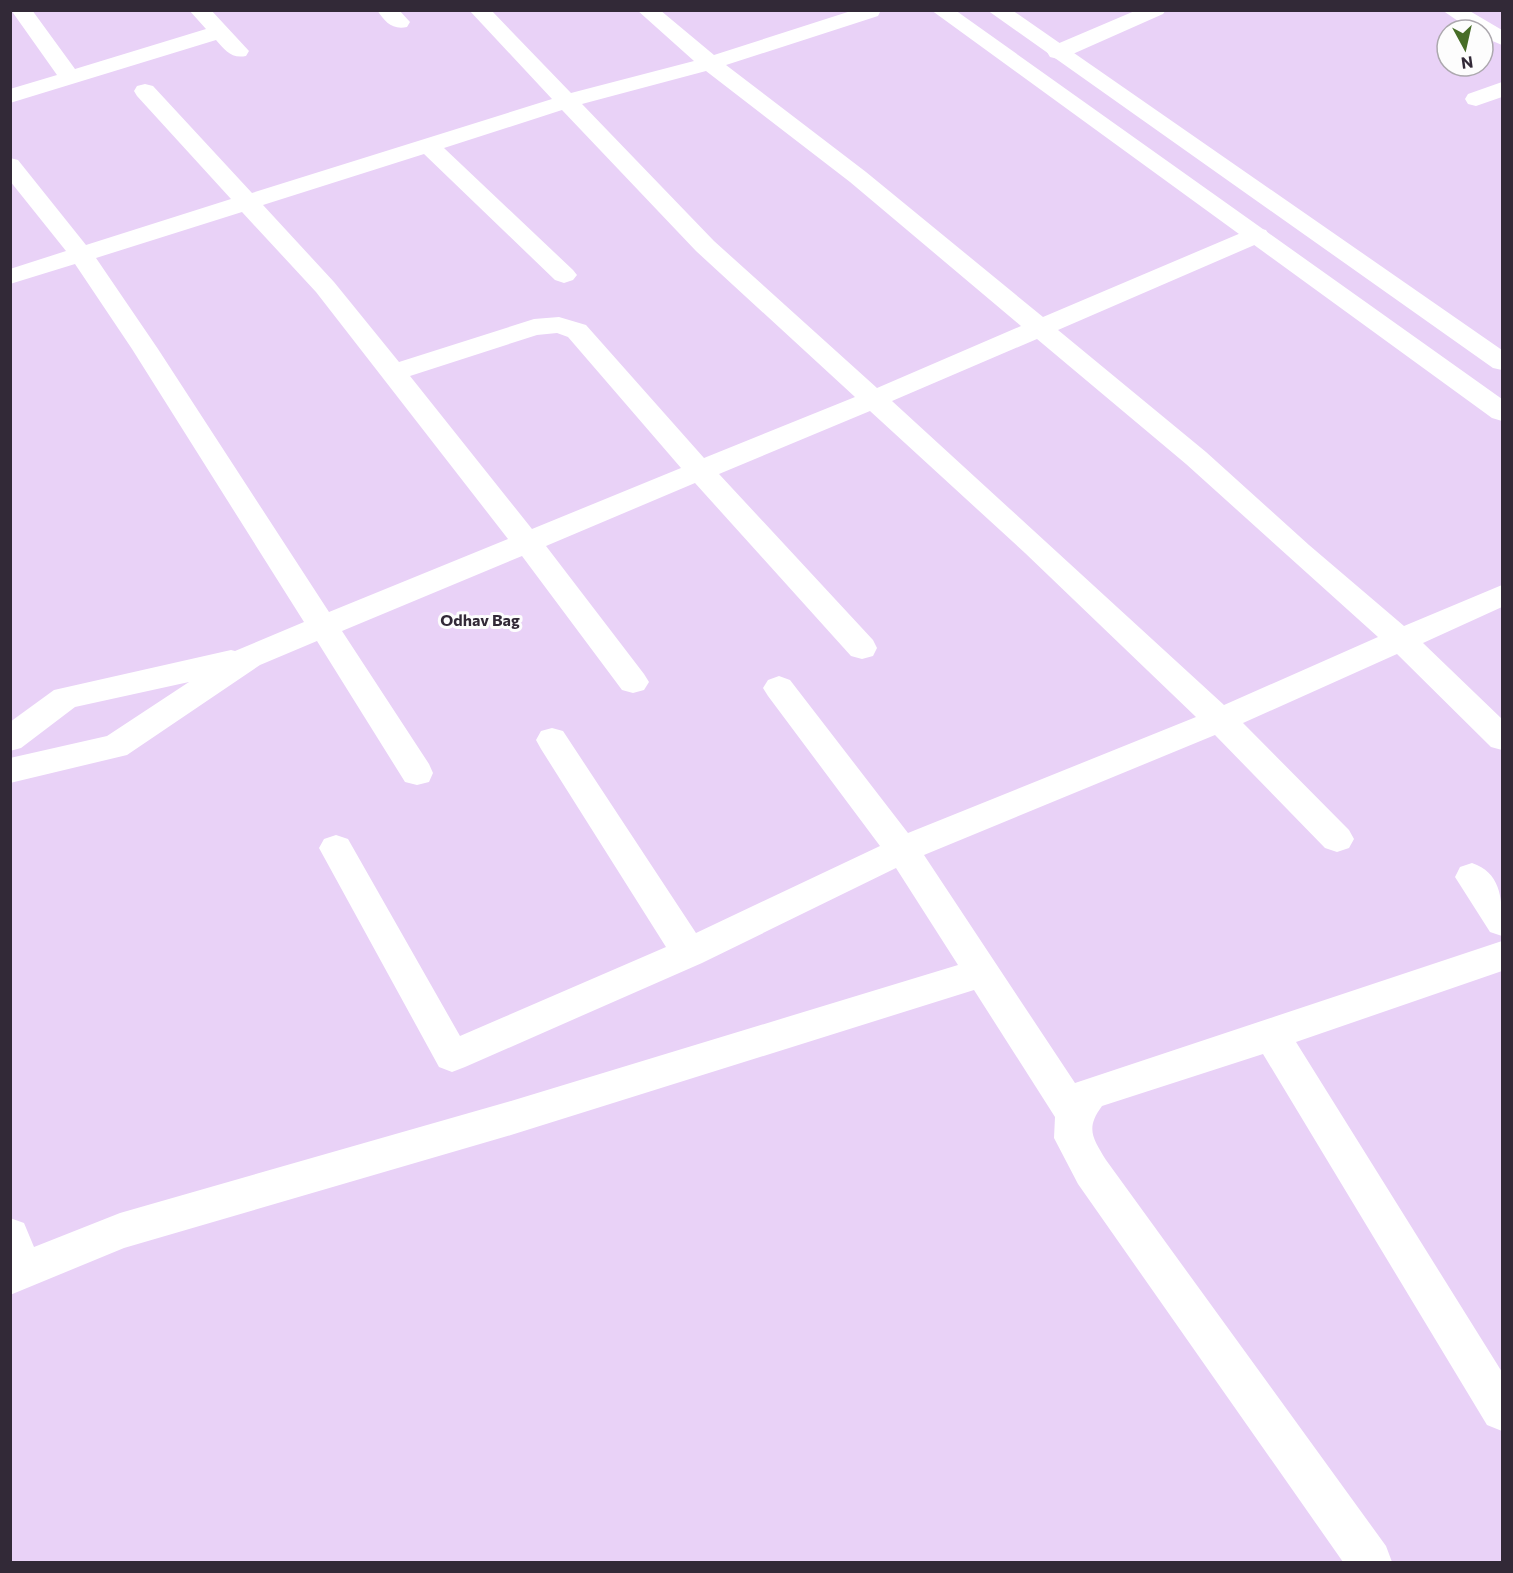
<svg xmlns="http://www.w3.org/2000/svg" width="1513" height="1573" font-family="Commissioner,sans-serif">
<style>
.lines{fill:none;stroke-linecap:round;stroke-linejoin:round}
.street{fill:#fff;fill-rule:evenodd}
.secondary{fill:#fff;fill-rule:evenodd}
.labels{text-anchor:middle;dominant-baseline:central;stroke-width:6;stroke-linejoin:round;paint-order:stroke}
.neighbourhood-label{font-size:16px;font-weight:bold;fill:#322937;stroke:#fdfdfd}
</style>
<rect width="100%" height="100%" fill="#e9d2f7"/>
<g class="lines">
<path class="street" d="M11,10H32L75,69L206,29L189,10H211L249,51L246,56C231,59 225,50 216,40L10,103V89L57,75Z
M377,10H399L410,22L407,27C392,30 385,22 377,10Z
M469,10H491L571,93L694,61L637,10H660L714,55L854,10H881L878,16L726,65L866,172L1043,317L1248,230L1257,228L1266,230L1269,235L1266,240L1058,330L1206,452L1309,545L1404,626L1502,585V607L1423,643L1502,719V750L1491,747L1397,654L1243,723L1349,830L1354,839L1349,848L1337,852L1325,848L1215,735L924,855L1075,1083L1502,941V971L1296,1042L1502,1372V1431L1487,1425L1263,1054L1102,1106C1085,1129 1093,1138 1106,1160L1386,1546L1392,1562H1343L1078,1184L1054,1138L1055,1117L974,990L511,1135L124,1248L10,1295V1218L24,1223L34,1247L120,1213L511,1101L958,965L896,868L702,963L465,1067L452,1072L439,1067L319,848L324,839L336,835L348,839L460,1036L666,947L541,749L536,740L541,731L552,728L563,731L696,933L880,846L768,696L763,688L768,680L779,676L790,680L908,833L1196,717L1025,553L870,411L719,474L873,640L877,648L873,656L862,659L851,656L695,483L546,546L644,674L649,682L644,690L633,693L622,690L522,556L342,631L429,764L433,773L429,782L417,785L405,782L317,641L260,665L127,755L10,783V758L107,736L189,682L75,707L21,748L10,751V722L54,690L231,650L235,651L304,622L132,349L75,264L10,284V269L66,251L10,181V158L18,160L86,245L231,199L137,96L134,91L137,86L145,84L153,86L252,193L552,99ZM706,71L850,182L1021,326L877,388L714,241L582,104ZM562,110L696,251L855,397L704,458L586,325L559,317L534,319L399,362L334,282L263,205L424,154L555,280L564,283L573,280L577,275L573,270L444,148ZM242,212L316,292L508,539L329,612L158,349L96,258ZM557,333L568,337L681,468L532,529L410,376L537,335ZM1037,339L1186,464L1378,637L1224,705L892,401Z
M1137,10H1166L1163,14L1066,57L1058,59L1050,57L1047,52L1050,47Z
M1442,10H1468L1502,30V45L1483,37V30H1471Z
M1502,82V97L1476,106L1468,104L1465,99L1468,94Z
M1472,863C1505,874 1502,907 1502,936L1490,932L1455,877L1460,867Z"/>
<path class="secondary" d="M931,10H955L1502,399V421L1492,418Z
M987,10H1012L1502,350V370L1493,368Z"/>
</g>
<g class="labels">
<g class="neighbourhood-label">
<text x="480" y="619">Odhav Bag</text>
</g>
</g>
<rect width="1513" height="1573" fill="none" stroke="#322937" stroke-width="24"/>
<g transform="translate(1465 48) rotate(172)"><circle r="28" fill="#fdfdfd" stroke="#aca8ae" stroke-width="1.5"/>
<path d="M0-4.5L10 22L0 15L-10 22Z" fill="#476d27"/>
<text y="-9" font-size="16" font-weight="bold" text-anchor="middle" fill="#322937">N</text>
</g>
</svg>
